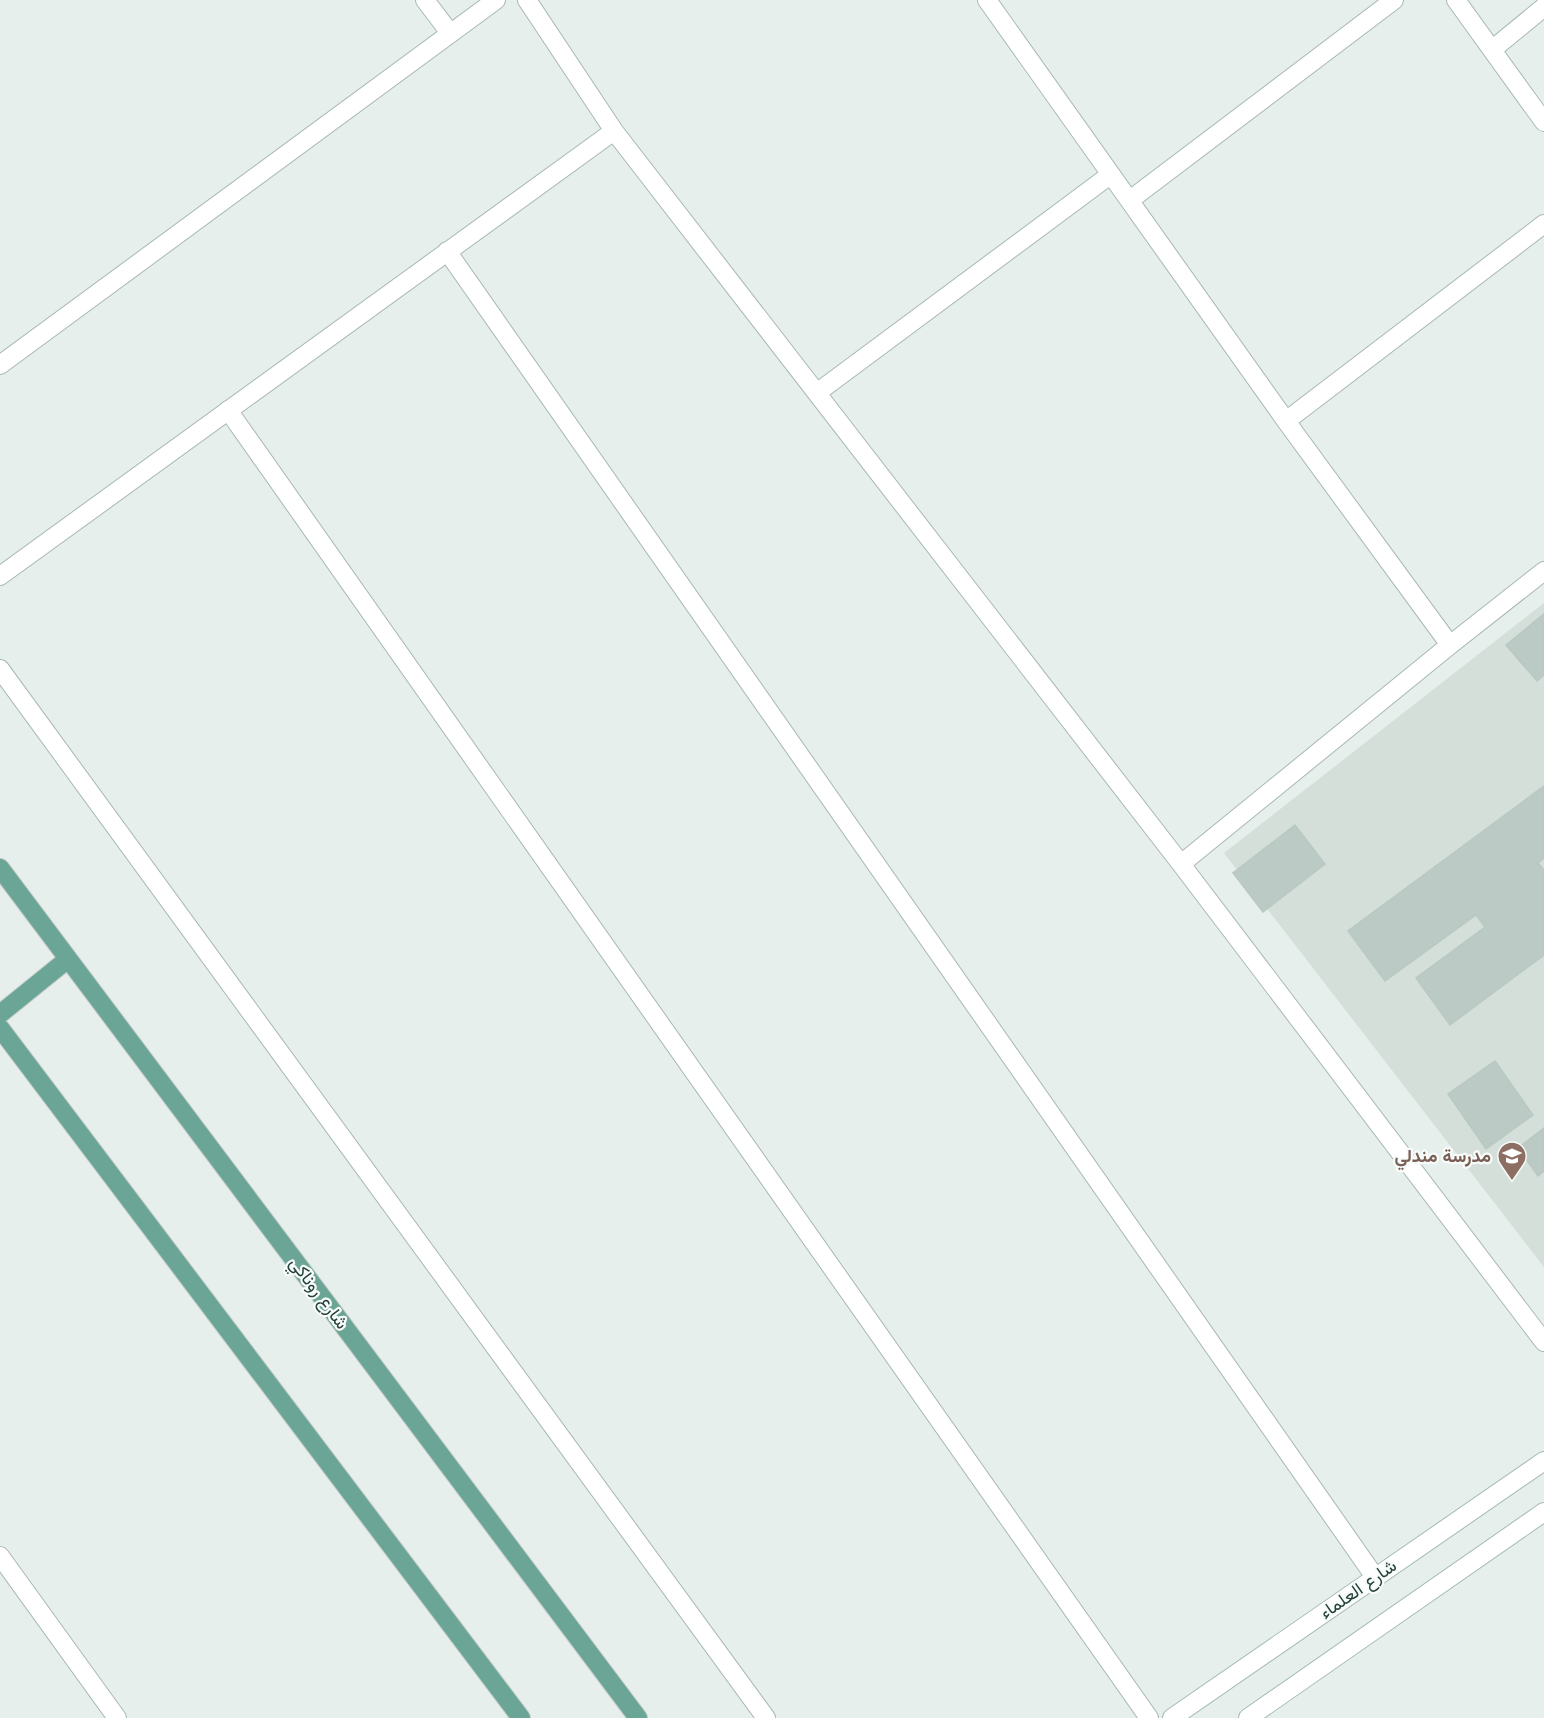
<svg xmlns="http://www.w3.org/2000/svg" width="1544" height="1718" font-family="Arial,Vazirmatn,sans-serif">
<style>
.built{fill:#d4dfda}
.building{fill:#bbcac4;stroke:#b8c9c2;stroke-width:1.5}
.lines{fill:none;stroke-linecap:round;stroke-linejoin:round}
.street-casing{stroke:#a8b8b2;stroke-width:20}
.secondary-casing{stroke:#a4bbb3;stroke-width:20}
.primary-casing{stroke:#c2cac8;stroke-width:20}
.street{stroke:#fff;stroke-width:18}
.secondary{stroke:#fff;stroke-width:18}
.primary{stroke:#6aa596;stroke-width:18}
.labels{text-anchor:middle;dominant-baseline:central;stroke-width:4.5;stroke-linejoin:round;paint-order:stroke}
.education-label{font-size:18px;font-weight:bold;fill:#785e54;stroke:#f7fbf9;text-anchor:end}
.street-label{font-size:18px;fill:#24423a;stroke:#f7fbf9}
</style>
<rect width="100%" height="100%" fill="#e6efeb"/>
<path class="built" d="M1544,603V1267L1224,853Z"/>
<path class="building" d="M1544,614V675L1537,681L1506,645Z
M1544,786V858L1538,863L1544,870V955L1450,1025L1416,978L1485,927L1476,915L1385,981L1348,931Z
M1295,825L1325,864L1263,912L1233,873Z
M1495,1061L1533,1115L1486,1149L1448,1094Z
M1544,1128V1171L1538,1176L1518,1148Z"/>
<g class="lines">
<g class="street-casing">
<path id="street" d="M425,0L450,33
M527,0L614,131L1181,864L1544,1342
M987,0L1286,421L1450,645
M1456,0L1544,122
M1493,49L1544,7
M1130,200L1394,0
M447,251L1375,1577
M0,365L496,0
M818,392L1110,175
M228,410L1149,1718
M1286,421L1544,224
M0,576L614,131
M0,669L766,1718
M1181,864L1450,645L1544,571
M0,1556L117,1718"/>
</g>
<g class="secondary-casing">
<path id="secondary" d="M1172,1718L1544,1461
M1248,1718L1544,1512"/>
</g>
<g class="primary-casing">
<path id="primary" d="M0,868L638,1718
M0,1014L68,959
M0,1028L521,1718"/>
</g>
<use href="#street" class="street"/>
<use href="#secondary" class="secondary"/>
<use href="#primary" class="primary"/>
</g>
<defs>
<g id="school-pin" transform="scale(1.5)"><path d="M0 17L-7.5 6A9.5 9.5 0 1 1 7.5 6Z" fill="#8d6e63" stroke="#f7fbf9"/><path d="M0-5L7-2L0 1L-7-2ZM-4 1L0 2.5L4 1V4Q0 6-4 4Z" fill="#fff"/></g>
</defs>
<g fill-rule="evenodd">
<use href="#school-pin" x="1512" y="1156"/>
</g>
<g class="labels">
<g class="education-label">
<text x="1491" y="1156">مدرسة مندلي</text>
</g>
<g class="street-label">
<text transform="translate(319 1293) rotate(53)">شارع روناكي</text>
<text transform="translate(1358 1589) rotate(-35)">شارع العلماء</text>
</g>
</g>
</svg>
